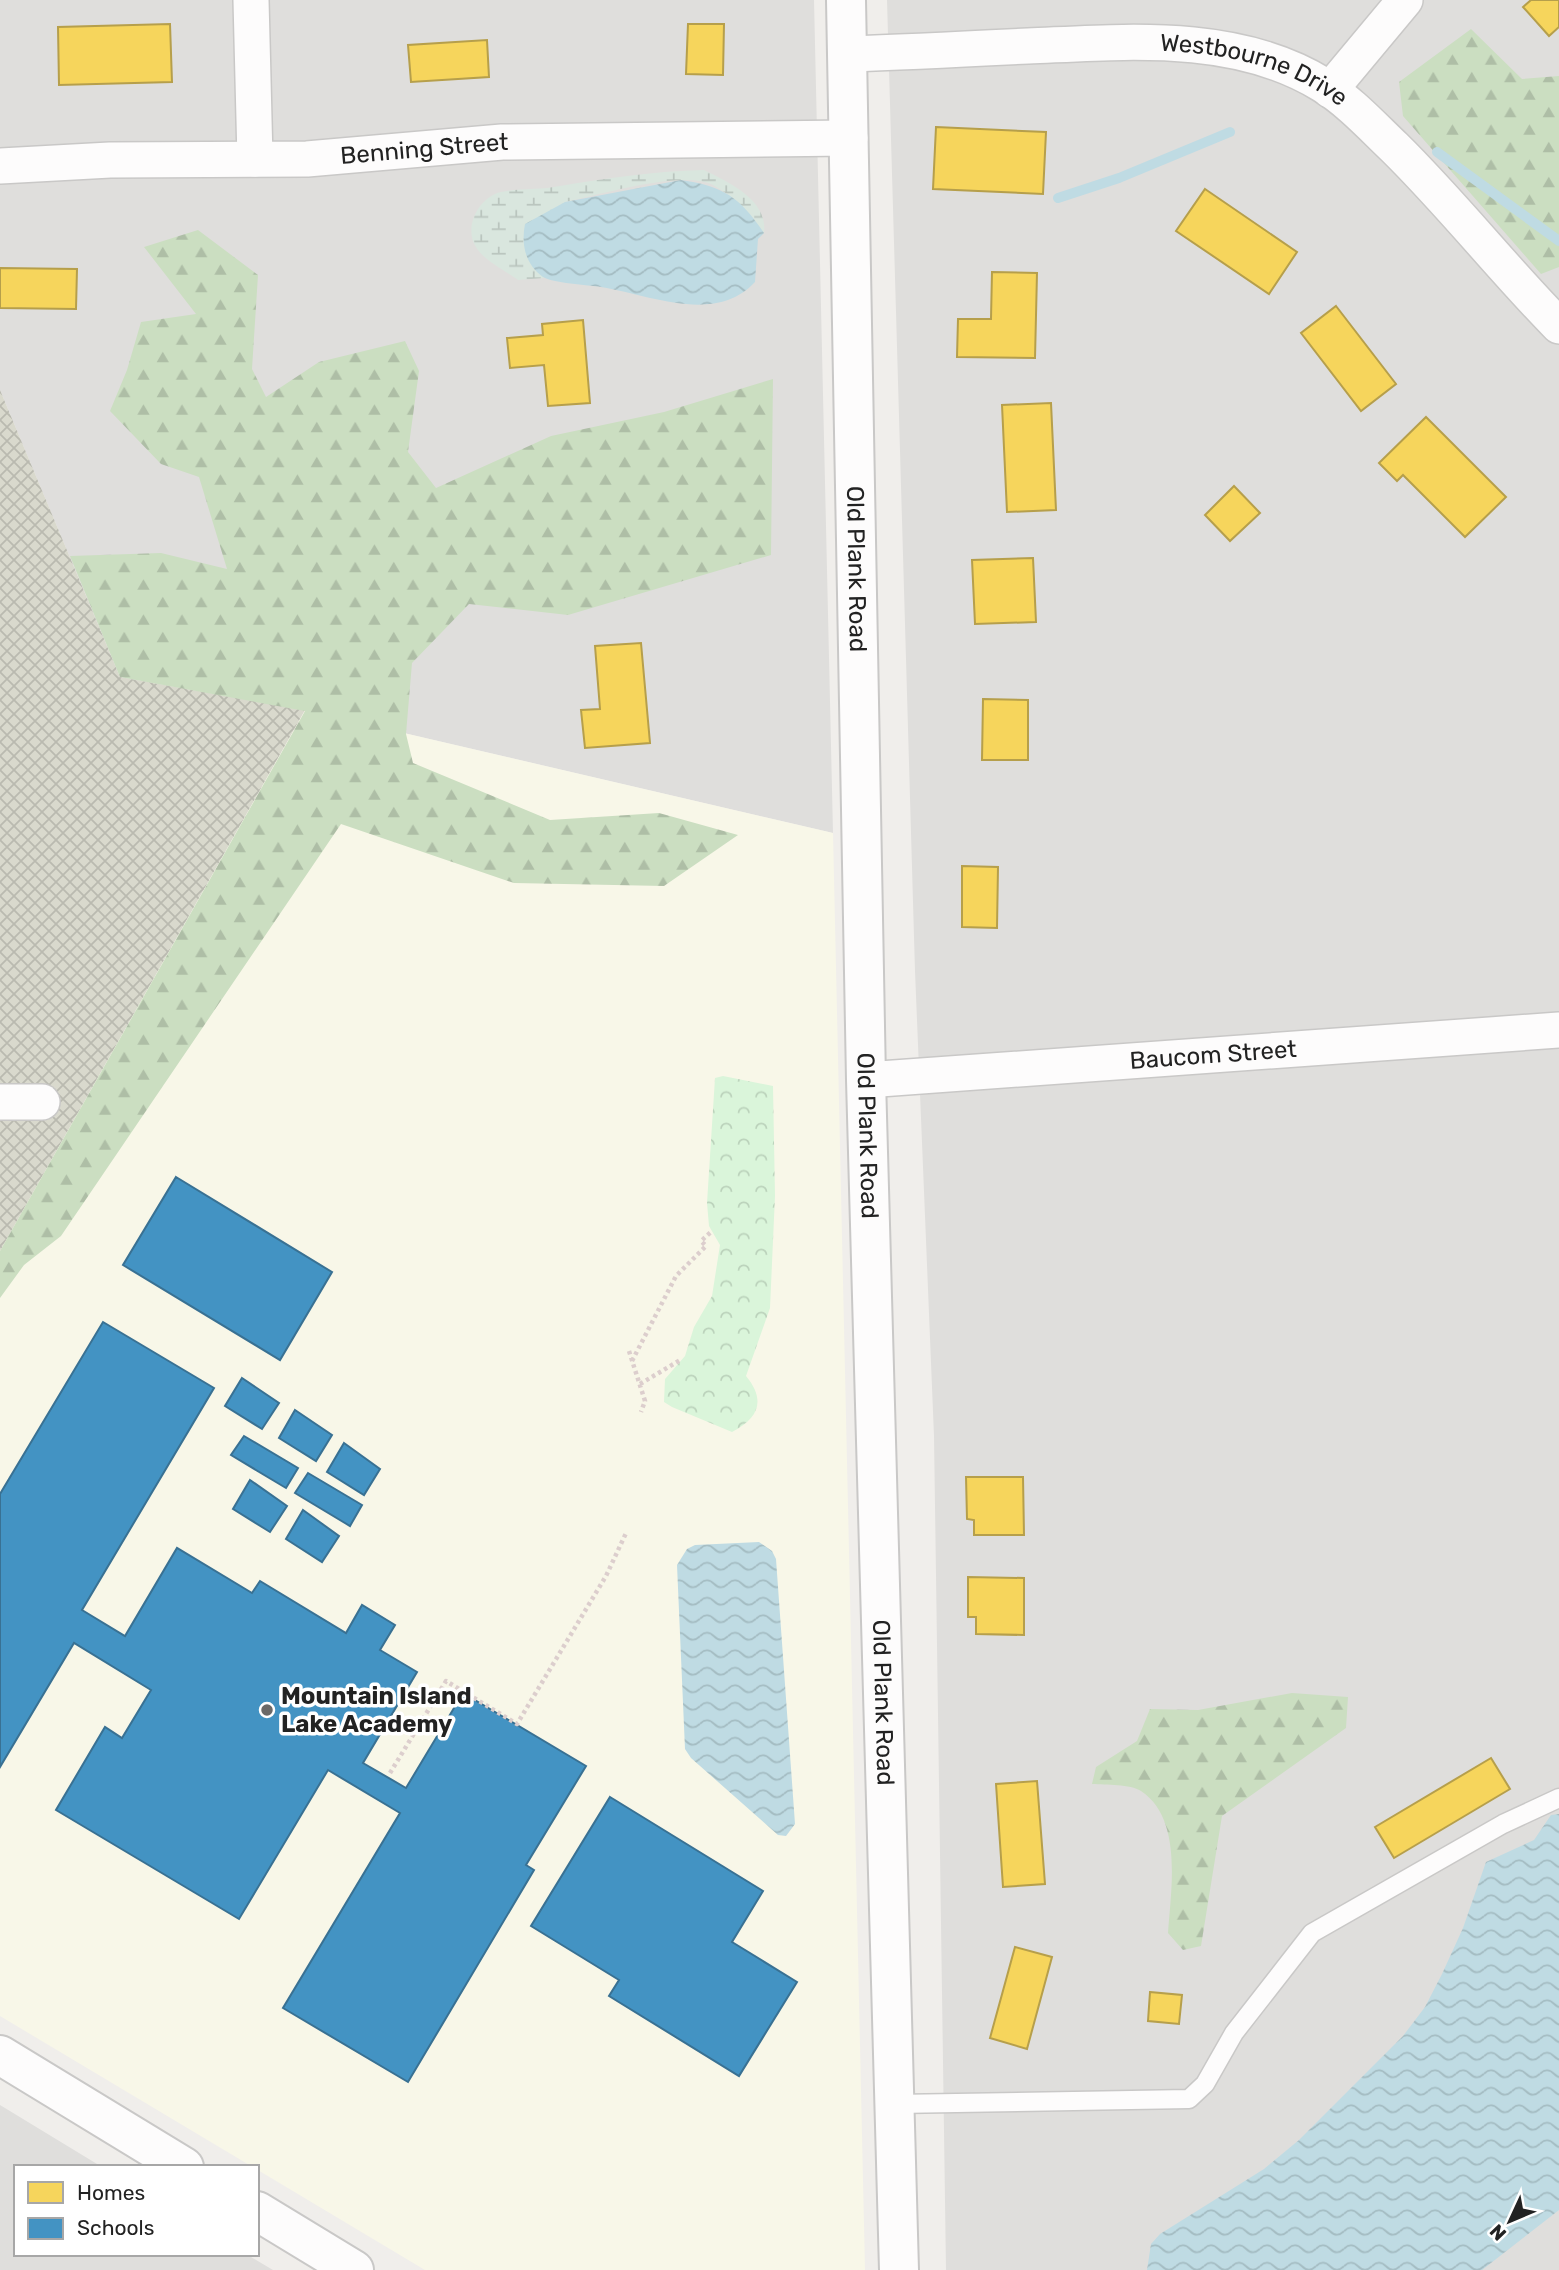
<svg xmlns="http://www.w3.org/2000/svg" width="1559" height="2270" font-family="Rubik,sans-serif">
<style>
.residential{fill:#dfdedc}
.education{fill:#f8f7e8}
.construction{fill:url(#construction-cross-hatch)}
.forest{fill:url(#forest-firs)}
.wetland{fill:url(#wetland-marsh)}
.park{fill:url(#park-crowns)}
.water{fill:url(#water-waves)}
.homes{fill:#f6d55c;stroke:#b69f4b;stroke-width:2}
.schools{fill:#4393c3;stroke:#397193;stroke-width:2}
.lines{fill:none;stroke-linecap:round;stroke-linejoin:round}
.stream{stroke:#bfdbe3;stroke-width:10}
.service-casing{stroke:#c9c8c7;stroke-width:21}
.minor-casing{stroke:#c9c8c7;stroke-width:38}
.tertiary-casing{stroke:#c9c8c7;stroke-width:42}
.path{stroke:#dccecd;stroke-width:4.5;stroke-dasharray:3.5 3.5;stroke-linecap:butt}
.service{stroke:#fdfcfc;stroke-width:18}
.minor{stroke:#fdfcfc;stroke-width:35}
.tertiary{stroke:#fdfcfc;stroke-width:38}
.poi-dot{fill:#6a6968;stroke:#fff;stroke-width:2.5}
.labels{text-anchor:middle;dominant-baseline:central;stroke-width:7;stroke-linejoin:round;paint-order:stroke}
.street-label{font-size:24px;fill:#222;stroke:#fff}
.poi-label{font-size:24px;font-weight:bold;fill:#222;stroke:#fff;text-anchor:start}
</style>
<defs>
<pattern id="construction-cross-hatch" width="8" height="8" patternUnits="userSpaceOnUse" patternTransform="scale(1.75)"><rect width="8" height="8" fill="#d9d9cd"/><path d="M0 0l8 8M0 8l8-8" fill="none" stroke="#babab0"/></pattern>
<pattern id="forest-firs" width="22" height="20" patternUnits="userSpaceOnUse" patternTransform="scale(1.75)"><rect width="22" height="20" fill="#cbdec1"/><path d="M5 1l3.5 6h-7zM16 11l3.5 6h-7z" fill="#aebea6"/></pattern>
<pattern id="wetland-marsh" width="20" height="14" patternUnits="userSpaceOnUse" patternTransform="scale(1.75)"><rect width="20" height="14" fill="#d9e6de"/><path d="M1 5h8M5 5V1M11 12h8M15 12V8" fill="none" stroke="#bac5be"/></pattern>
<pattern id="park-crowns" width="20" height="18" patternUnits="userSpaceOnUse" patternTransform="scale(1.75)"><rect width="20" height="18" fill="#daf5da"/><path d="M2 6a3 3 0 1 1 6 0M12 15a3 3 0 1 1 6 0" fill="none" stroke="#bbd2bb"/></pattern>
<pattern id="water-waves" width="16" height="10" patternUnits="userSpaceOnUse" patternTransform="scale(1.75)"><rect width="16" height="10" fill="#bfdbe3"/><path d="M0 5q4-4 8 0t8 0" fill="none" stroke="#a4bcc2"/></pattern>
</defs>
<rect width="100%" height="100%" fill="#f0eeeb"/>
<path class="residential" d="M0,0H814L833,833L305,710L120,677L0,390Z
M887,0H1559V2270H946L934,1436L915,971Z
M0,2105L102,2167H16V2254H246L273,2270H0Z"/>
<path class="education" d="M305,710L833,833L865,2270H425L0,2016V1251Z"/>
<path class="construction" d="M0,390L120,677L305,710L0,1251Z"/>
<path class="forest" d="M1471,29L1522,79L1559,76V267L1541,274L1403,116L1399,82Z
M198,230L258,275L252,369L266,397L319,362L405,341L419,371L408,452L436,488L551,436L664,412L773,379L771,555L568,615L469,604L412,663L406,734L413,763L550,820L659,813L738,835L664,886L514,883L341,824L61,1236L24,1265L0,1298V1251L305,711L120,677L70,556L161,553L227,569L199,477L161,464L110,411L127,370L141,322L196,314L144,247Z
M1292,1693L1348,1697L1346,1728L1222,1816L1201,1946L1183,1950L1168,1933C1171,1889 1183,1819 1141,1791C1130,1784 1106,1785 1092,1784L1096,1767L1137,1741L1150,1709L1198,1710Z"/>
<path class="wetland" d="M704,170C730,183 768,200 764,233C752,215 733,196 713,185C684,169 598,195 565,202L530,262L544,278L518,280C506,271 483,260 476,247C463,227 479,197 501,192C520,188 541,190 560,186C608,178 655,171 704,170Z"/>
<path class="park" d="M723,1076L773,1086L775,1196L770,1308L746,1376C766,1400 759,1418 732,1432L672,1407L664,1402L665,1379L685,1356L694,1327L712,1296L720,1245L709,1226L707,1203L715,1078Z"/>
<path class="water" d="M681,180C723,186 740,197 764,233L758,239L755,282C715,325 651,295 601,287C588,285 552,283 543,277C525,264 521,244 525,224L565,202Z
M759,1542L772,1551L776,1559L795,1824L786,1836L778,1835L691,1758L685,1749L677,1565L687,1549L695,1545Z
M1559,1814V2210L1482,2270H1147L1151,2244L1160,2234L1264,2169L1299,2140L1403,2036L1425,2007L1442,1974L1463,1928L1486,1862L1534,1840L1551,1815Z"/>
<path class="homes" d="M1531,0H1559V27L1549,36L1523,7Z
M170,24L172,82L59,85L58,27Z
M688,24H724L723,75L686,74Z
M487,40L489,77L411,82L408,45Z
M936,127L1046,132L1043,194L933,189Z
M1205,189L1297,252L1269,294L1176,231Z
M0,268L77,269L76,309L0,308Z
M992,272L1037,273L1035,358L957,357L958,319H991Z
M1336,306L1396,384L1361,411L1301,333Z
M583,320L590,403L548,406L544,365L510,368L507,338L543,335L542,324Z
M1051,403L1056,510L1007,512L1002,405Z
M1426,417L1506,497L1465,537L1403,475L1397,481L1379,463Z
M1234,486L1260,513L1230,541L1205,515Z
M1033,558L1036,622L975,624L972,560Z
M641,643L650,743L585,748L581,710L600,709L595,646Z
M983,699L1028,700V760H982Z
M962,866L998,867L997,928L962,927Z
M966,1477H1023L1024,1535H974V1520L967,1519Z
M968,1577L1024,1578V1635L976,1634V1617H968Z
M1491,1758L1510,1789L1394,1858L1375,1827Z
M1037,1781L1045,1884L1003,1887L996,1784Z
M1015,1947L1052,1957L1027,2049L990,2038Z
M1150,1992L1182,1995L1179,2024L1148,2021Z"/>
<path class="schools" d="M176,1177L332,1272L280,1360L123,1265Z
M103,1322L214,1388L82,1610L125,1636L177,1548L252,1593L260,1581L346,1633L362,1605L395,1625L380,1650L417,1672L363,1763L406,1788L463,1693L586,1766L526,1865L534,1870L408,2082L283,2008L400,1813L328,1770L239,1919L56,1810L105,1727L122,1738L151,1690L74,1643L0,1767V1494Z
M242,1378L279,1403L262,1429L225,1406Z
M295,1410L332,1435L316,1461L279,1438Z
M244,1436L298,1468L286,1488L231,1455Z
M344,1443L380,1469L364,1495L327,1472Z
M308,1473L362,1505L350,1526L295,1493Z
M250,1480L287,1506L270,1532L233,1509Z
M303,1510L339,1536L322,1562L286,1539Z
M610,1797L763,1891L732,1942L797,1982L739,2076L609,1996L619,1980L531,1926Z"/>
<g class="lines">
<path class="stream" d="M1437,152L1559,241
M1058,198L1119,178L1230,132"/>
<g class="service-casing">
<path id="service" d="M895,2104L1189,2099L1205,2084L1234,2033L1312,1933L1503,1824L1559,1798"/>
</g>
<g class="minor-casing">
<g id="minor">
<path d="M251,0L255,159"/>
<path id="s1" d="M849,54C908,52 968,49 1028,46C1125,42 1236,31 1323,85C1349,101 1372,126 1394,147C1452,204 1502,268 1559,326"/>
<path d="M1330,90L1405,0"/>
<path id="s2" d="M0,166L110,160L307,159L502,142L850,138"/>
<path id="s3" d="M866,1080L1559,1030"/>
<path d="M0,1102H42"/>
</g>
</g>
<g class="tertiary-casing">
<g id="tertiary">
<path id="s4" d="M846,0L866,1080L899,2270"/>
<path d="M0,2055L184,2167"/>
<path d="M257,2211L354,2270"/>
</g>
</g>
<path class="path" d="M629,1351L645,1401L641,1412
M632,1361L676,1276L706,1246L701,1241L712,1231
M640,1384L682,1359
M390,1773L446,1681L517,1724L606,1576L627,1531"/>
<use href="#service" class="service"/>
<use href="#minor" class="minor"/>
<use href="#tertiary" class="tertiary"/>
</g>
<circle class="poi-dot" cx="267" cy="1710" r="7"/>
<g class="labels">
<g class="street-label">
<text stroke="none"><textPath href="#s1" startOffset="410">Westbourne Drive</textPath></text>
<text stroke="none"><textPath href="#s2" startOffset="425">Benning Street</textPath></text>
<text stroke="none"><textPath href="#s4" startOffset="569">Old Plank Road</textPath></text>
<text stroke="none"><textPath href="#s3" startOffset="348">Baucom Street</textPath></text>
<text stroke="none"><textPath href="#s4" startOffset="1136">Old Plank Road</textPath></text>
<text stroke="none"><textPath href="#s4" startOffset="1703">Old Plank Road</textPath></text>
</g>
<g class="poi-label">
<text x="281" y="1696">Mountain Island<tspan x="281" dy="28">Lake Academy</tspan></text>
</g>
</g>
<rect x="14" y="2165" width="245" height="91" fill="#ffffff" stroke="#a7a7a7" stroke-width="2"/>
<rect x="28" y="2182" width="35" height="21" fill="#f6d55c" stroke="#a7a7a7" stroke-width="2"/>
<text x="77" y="2200" font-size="21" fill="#222222">Homes</text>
<rect x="28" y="2218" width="35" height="21" fill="#4393c3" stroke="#a7a7a7" stroke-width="2"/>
<text x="77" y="2235" font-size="21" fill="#222222">Schools</text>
<g transform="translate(1510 2221) rotate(226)" stroke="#ffffff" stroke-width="5" paint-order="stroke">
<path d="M0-5L12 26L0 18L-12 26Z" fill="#222222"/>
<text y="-10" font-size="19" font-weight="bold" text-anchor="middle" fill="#222222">N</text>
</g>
</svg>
